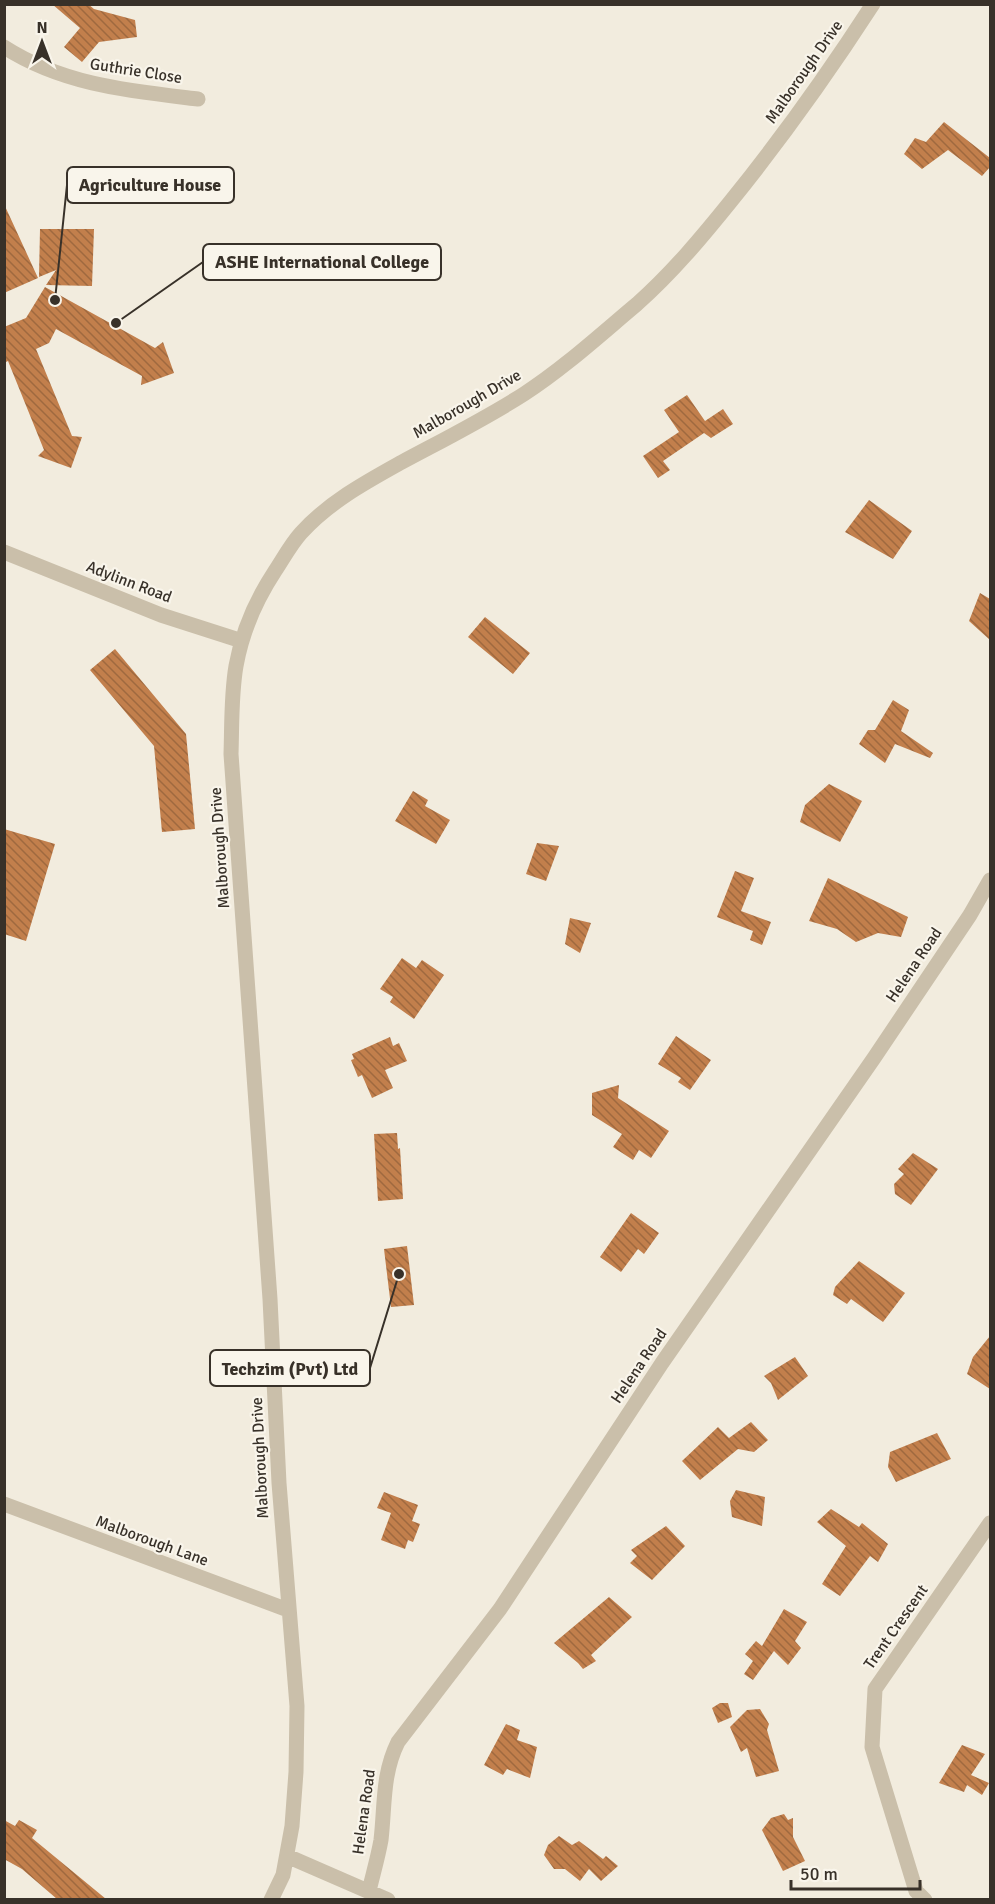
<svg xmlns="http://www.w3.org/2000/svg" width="995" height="1904" font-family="Signika,sans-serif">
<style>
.building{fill:url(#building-back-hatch)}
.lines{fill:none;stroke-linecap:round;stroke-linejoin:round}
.minor{stroke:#cabfaa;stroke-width:15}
.labels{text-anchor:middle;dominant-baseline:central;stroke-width:4.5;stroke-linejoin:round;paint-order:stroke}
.street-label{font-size:16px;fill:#383129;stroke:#f9f5eb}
.leader{fill:none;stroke:#383129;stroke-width:2}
.callout-dot{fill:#383129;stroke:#f9f5eb;stroke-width:2}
.callout{fill:#f9f5eb;stroke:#383129;stroke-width:2}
.callout-label{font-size:18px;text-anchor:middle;font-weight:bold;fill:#383129}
</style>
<defs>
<pattern id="building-back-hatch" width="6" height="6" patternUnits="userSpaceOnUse" patternTransform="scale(1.5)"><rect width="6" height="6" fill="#c27f4c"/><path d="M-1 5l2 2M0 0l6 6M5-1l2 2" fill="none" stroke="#9f693f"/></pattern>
</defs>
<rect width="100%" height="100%" fill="#f2ecde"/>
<path class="building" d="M52,4H88L94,9L135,20L137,37L99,42L82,62L64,47L80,28Z
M944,122L990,158V167L982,176L948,150L922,169L904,154L915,138L926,142Z
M4,204L38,278L4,293Z
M40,229H94L92,286L46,285L56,270L39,277Z
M45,287L155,348L163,342L174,373L141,385L142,376L56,329L49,343L36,349L72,436L82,437L71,468L38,456L44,450L8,361L4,363V327L26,318Z
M687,395L705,421L723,409L733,424L711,438L704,433L663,461L670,470L658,478L643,456L679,432L664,410Z
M869,500L912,531L893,559L845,532Z
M980,593L990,599V640L969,621Z
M485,617L530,653L513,674L468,637Z
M115,649L186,734L195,829L162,832L154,746L90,670Z
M893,700L909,710L901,731L933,753L930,758L895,744L885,763L859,744L868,730H875Z
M829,784L862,801L840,842L800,822L805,805Z
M413,791L428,800L425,806L450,820L436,844L395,821Z
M4,829L55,844L26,941L4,934Z
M537,843L559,846L546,881L526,874Z
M735,871L754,878L741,911L771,922L762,945L750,940L753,931L717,917Z
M828,878L908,917L901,937L878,933L856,942L837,929L809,921Z
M570,918L591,923L580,953L565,944Z
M402,958L416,968L422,960L444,975L414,1019L390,1002L393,997L380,989Z
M676,1036L711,1060L690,1090L678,1082L681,1078L658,1064Z
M390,1037L393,1046L399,1043L407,1061L385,1070L393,1088L372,1098L362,1075L358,1077L351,1060L354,1059L352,1054Z
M619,1085L618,1098L669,1131L651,1158L639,1150L633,1160L613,1147L622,1134L592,1115V1093Z
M397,1133L398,1149L400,1148L403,1199L378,1201L374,1134Z
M913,1153L938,1169L911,1205L895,1194L894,1184L904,1174L898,1169Z
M631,1213L659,1233L644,1254L638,1249L621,1272L600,1257Z
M407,1246L414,1305L391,1307L384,1249Z
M859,1261L905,1293L883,1322L851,1299L847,1304L833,1295L835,1287Z
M990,1336V1389L967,1374L973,1357Z
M795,1357L808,1376L778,1400L771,1383L764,1376Z
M751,1422L768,1440L754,1452L738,1449L700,1480L682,1461L718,1427L729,1438Z
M937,1433L951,1459L896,1482L888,1467L890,1452Z
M736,1490L765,1497L762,1526L732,1517L730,1501Z
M384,1492L418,1505L412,1521L420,1524L413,1542L408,1540L405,1549L381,1540L391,1513L377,1508Z
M831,1509L859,1527L862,1523L888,1544L878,1562L870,1556L840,1596L822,1584L846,1546L817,1522Z
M666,1526L685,1546L652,1580L630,1563L637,1556L631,1550Z
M609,1597L632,1617L591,1655L596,1661L583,1669L578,1663L554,1643Z
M784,1609L807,1622L795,1641L801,1648L788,1665L774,1651L753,1680L744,1674L753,1661L745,1654L756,1641L762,1646Z
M720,1703H728L732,1717L718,1723L712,1708Z
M760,1709L769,1724L767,1730L779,1771L756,1777L747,1748L741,1752L730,1727L747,1710Z
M506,1724L520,1730L517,1740L537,1747L530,1778L507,1769L503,1775L484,1765Z
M962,1745L985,1754L971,1775L989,1783L982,1795L967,1785L964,1792L939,1783Z
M784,1814L788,1820L793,1818V1837L805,1861L783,1871L762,1830L771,1818Z
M4,1820L15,1826L19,1820L37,1830L32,1838L106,1899H57L22,1869L4,1859Z
M559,1836L572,1845L579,1841L603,1859L606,1856L618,1866L601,1881L589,1869L580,1881L565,1869H554L544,1855L548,1845Z"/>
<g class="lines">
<path class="minor" d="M4,47C63,85 130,91 198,99
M4,552L161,615L242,641
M4,1504L288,1610
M287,1856L388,1900
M369,1891C373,1874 378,1857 381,1840C385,1806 382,1774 398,1742L500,1609L662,1363L874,1058L970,915L990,880
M271,1900L283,1875L292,1826L296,1772L297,1706L279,1483L270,1299L231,754C232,725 231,695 236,666C242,632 256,600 275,571C283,559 291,544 301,533C329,502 366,482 402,462C443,440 485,419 524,394C564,368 600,335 637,304C672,273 702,237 731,201C782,138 829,72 873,4
M925,1900L916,1891L872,1747L875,1689L990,1523"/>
</g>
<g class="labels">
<g class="street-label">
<text transform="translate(136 71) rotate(9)">Guthrie Close</text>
<text transform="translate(804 72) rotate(-55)">Malborough Drive</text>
<text transform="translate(467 404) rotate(-30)">Malborough Drive</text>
<text transform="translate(129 582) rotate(21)">Adylinn Road</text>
<text transform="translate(220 848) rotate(-94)">Malborough Drive</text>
<text transform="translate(914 965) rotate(-56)">Helena Road</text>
<text transform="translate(639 1366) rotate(-56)">Helena Road</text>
<text transform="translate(260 1458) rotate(-93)">Malborough Drive</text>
<text transform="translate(152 1541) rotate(20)">Malborough Lane</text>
<text transform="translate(896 1627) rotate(-55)">Trent Crescent</text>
<text transform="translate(364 1812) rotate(-82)">Helena Road</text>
</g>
</g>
<path class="leader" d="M55 300L67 185M116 323L203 262M399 1274L370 1368"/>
<g class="callout-dot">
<circle cx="55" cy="300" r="6"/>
<circle cx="116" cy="323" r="6"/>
<circle cx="399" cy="1274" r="6"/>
</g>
<g class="callout">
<rect x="67" y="167" width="167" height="36" rx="6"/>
<rect x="203" y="244" width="238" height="36" rx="6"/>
<rect x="210" y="1350" width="160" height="36" rx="6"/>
</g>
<g class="callout-label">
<text x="150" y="191">Agriculture House</text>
<text x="322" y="268">ASHE International College</text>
<text x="290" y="1375">Techzim (Pvt) Ltd</text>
</g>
<rect width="995" height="1904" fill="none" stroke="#383129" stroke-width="12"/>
<g transform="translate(42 42)" stroke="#f9f5eb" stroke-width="4.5" paint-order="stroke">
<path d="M0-4.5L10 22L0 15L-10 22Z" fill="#383129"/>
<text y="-9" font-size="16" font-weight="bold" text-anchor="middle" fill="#383129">N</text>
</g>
<path d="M791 1880v9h129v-9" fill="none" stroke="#383129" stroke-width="3"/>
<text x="800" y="1880" font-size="18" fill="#383129" stroke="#f9f5eb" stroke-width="4.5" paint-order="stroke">50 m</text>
</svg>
